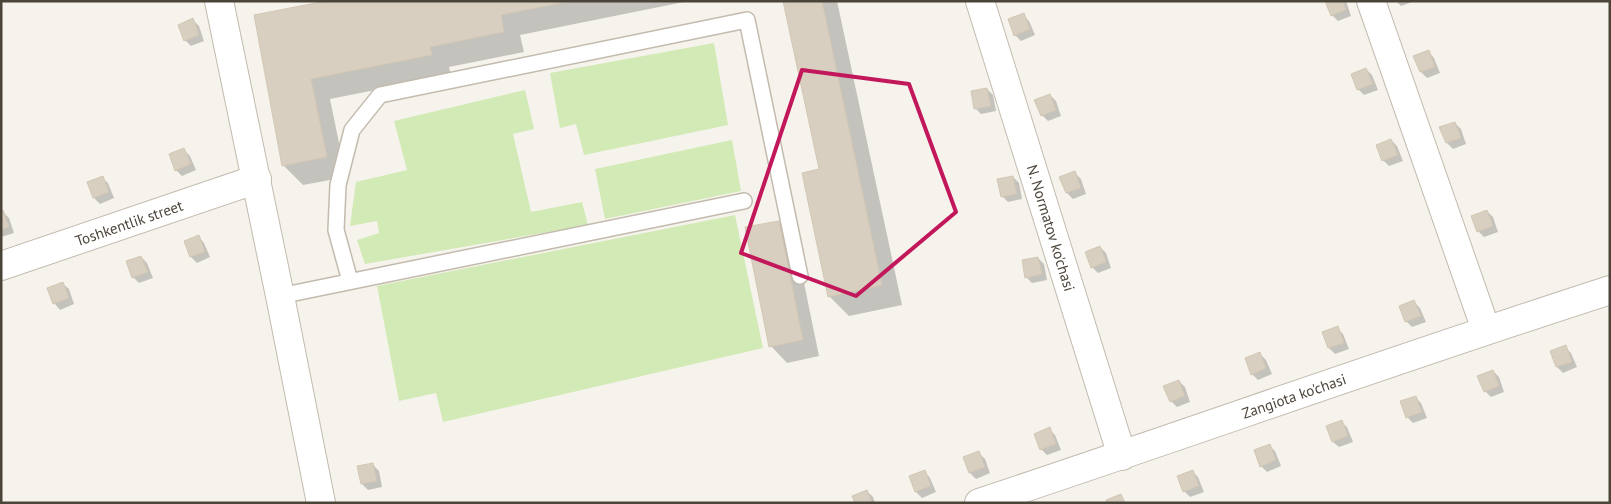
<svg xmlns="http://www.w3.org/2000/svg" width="1611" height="504" font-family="'PT Sans',sans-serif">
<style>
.green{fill:#d2eab5}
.shadow{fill:#0003}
.building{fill:#d8cfc1;stroke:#d3c7b4}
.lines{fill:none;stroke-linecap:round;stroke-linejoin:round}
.lane-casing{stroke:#c2bbae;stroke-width:18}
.street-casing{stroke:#c2bbae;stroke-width:30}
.lane{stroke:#fff;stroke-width:15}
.street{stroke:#fff;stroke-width:28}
.marked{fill:none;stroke:#c2185b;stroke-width:4;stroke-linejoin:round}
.labels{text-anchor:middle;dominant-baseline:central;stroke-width:5;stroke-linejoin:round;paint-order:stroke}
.street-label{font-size:15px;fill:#4b4439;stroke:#fff}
</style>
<rect width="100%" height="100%" fill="#f6f3ec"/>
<path class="green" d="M714,43L728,125L584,155L576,124L560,128L550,73Z
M525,90L534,129L513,134L531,212L582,202L588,225L365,264L357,240L379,233L377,221L350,226L356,182L407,170L394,121Z
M732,140L741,191L605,219L595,169Z
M735,215L763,348L443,422L436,393L399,401L377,286Z"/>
<path class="shadow" d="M325,1H689L520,35L524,52L449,67L451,75L330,99L346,177L303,185L283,165Z
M784,1H837L902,305L849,316L829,296L820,170Z
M1326,1H1346L1351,16L1338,21L1332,15Z
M1396,1H1415L1401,6Z
M1023,15L1029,21L1035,35L1021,41L1015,35Z
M193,20L199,26L204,41L191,46L185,40Z
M1429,52L1434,58L1440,73L1427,78L1421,72L1415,57Z
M1366,69L1372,75L1378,90L1364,95L1358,89Z
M987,89L993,95L996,111L981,114L975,108Z
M1050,95L1056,101L1061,116L1048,121L1042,115Z
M1455,123L1461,129L1466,144L1453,149L1447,143L1441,128Z
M1391,140L1397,146L1403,161L1389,166L1383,160Z
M184,150L190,156L196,170L182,176L176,170Z
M1075,173L1081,179L1086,194L1073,199L1067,193L1061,178Z
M1013,177L1019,183L1022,199L1008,202L1002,196Z
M102,178L108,183L114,198L100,204L94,198L89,183Z
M1487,211L1493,217L1498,232L1484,237L1478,231Z
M1,212H3L9,218L14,233L1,237Z
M778,222L795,239L819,356L787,363L771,346Z
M199,237L204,243L210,257L197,263L191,257L185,242Z
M1100,247L1106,253L1111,268L1098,273L1092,267Z
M141,257L147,263L153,278L139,283L133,277Z
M1038,258L1044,264L1047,280L1032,283L1026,277Z
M63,284L69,289L74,304L60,310L55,304L49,289Z
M1414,302L1420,308L1426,322L1412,327L1406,321Z
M1337,328L1343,334L1349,349L1335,354L1329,348L1323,333Z
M1565,347L1571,353L1577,367L1563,373L1557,367L1551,352Z
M1260,354L1266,360L1272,374L1258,380L1252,374Z
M1493,371L1499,377L1504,392L1491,397L1485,391Z
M1179,381L1185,387L1190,402L1177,407L1171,401Z
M1415,397L1421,403L1427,418L1413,423L1407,417Z
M1341,422L1347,427L1353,442L1339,447L1333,442Z
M1049,429L1055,435L1061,450L1047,455L1041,449Z
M1270,446L1275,451L1281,466L1267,472L1261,466Z
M979,453L985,459L990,473L976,479L970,473L965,458Z
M373,465L379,471L382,487L368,490L362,484Z
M1192,471L1198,477L1204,492L1190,497L1184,491Z
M925,472L930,478L936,492L922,498L916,492L911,477Z
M867,491L873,497L875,503H856Z"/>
<path class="building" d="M571,1L501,15L504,32L430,47L432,55L311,79L327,157L282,166L254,15L326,1Z
M783,1H822L882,285L828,297L802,173L819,169Z
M1325,1H1343L1346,10L1331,16Z
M1024,13L1030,29L1014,36L1008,19Z
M193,18L199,35L184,41L178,25Z
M1429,50L1435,67L1420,72L1413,56Z
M1366,68L1373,84L1357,90L1351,74Z
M987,88L991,106L974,109L971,91Z
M1050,94L1056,110L1041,116L1034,100Z
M1455,122L1461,138L1446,143L1439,127Z
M1391,139L1398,155L1382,161L1376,145Z
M184,148L191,164L175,171L169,154Z
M1075,171L1081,188L1066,193L1059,177Z
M103,176L109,192L93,198L87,182Z
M1013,176L1017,194L1001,197L997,179Z
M3,210L9,227L1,230V211Z
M1487,210L1493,226L1477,232L1471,216Z
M779,221L803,340L769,347L745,227Z
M199,235L205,252L190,257L184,241Z
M1100,246L1106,262L1091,268L1085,252Z
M141,256L148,272L132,278L126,261Z
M1038,257L1042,274L1025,278L1022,260Z
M63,282L69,298L53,304L47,288Z
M1414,300L1421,316L1405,322L1399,306Z
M1338,326L1344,343L1328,348L1322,332Z
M1566,345L1572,362L1556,367L1550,351Z
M1260,352L1266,368L1251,375L1245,358Z
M1493,370L1499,386L1484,392L1477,376Z
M1179,380L1185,396L1170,402L1163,386Z
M1416,396L1422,412L1406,418L1400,401Z
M1342,420L1348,436L1332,442L1326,426Z
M1050,427L1056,444L1040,450L1034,434Z
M1270,444L1276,460L1260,467L1254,450Z
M979,451L985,467L969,473L963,457Z
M373,463L377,481L361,484L357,466Z
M925,470L931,486L915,492L909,476Z
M1193,470L1199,486L1183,492L1177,476Z
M867,490L872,503H855L852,496Z
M1121,494L1125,503H1107L1106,500Z"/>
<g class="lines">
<g class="lane-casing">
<path id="lane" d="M350,281L336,230L338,185L352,130L380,95L747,20L800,276
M280,296L744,201"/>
</g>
<g class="street-casing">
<path id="street" d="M219,1L280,296L321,503
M980,1L1122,456
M1371,1L1486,330
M1,266L257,179
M979,503C1190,433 1399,358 1610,290"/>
</g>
<use href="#lane" class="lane"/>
<use href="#street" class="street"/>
</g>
<path class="marked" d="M802,70L909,84L956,212L856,296L741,253Z"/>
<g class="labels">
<g class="street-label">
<text transform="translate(129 223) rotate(-19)">Toshkentlik street</text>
<text transform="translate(1051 228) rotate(73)">N. Normatov ko'chasi</text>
<text transform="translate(1294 396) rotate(-19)">Zangiota ko'chasi</text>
</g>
</g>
<rect width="1611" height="504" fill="none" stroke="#4b4439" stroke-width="5"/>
</svg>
